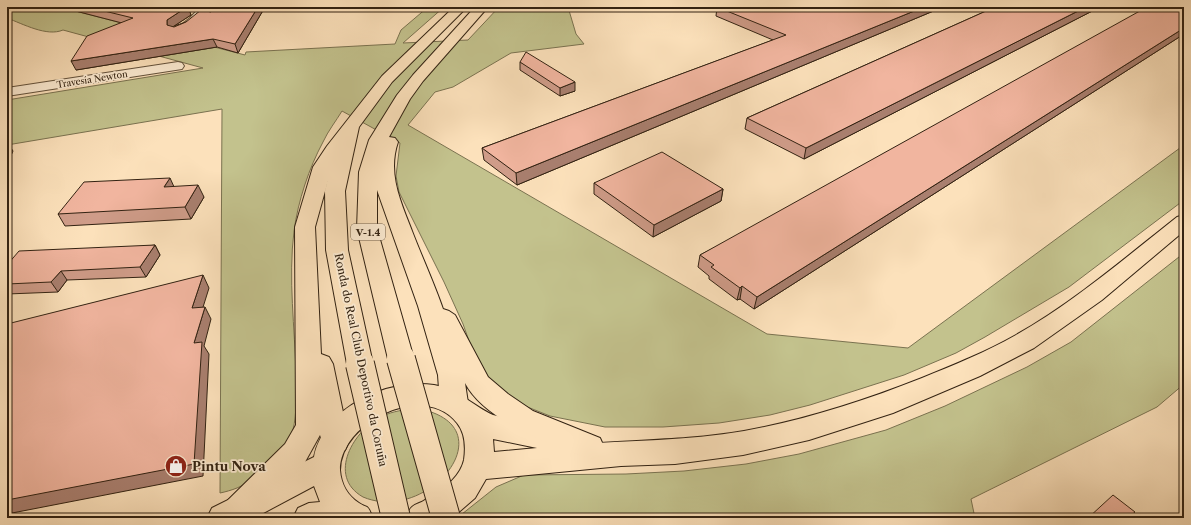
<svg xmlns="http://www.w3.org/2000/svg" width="1191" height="525" font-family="'Libre Caslon Text',serif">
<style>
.green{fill:#c3c28d;stroke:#7a7250}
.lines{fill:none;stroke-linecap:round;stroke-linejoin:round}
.minor-casing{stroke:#64523c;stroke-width:2}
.major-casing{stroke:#322212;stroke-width:2}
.highway-casing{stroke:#322212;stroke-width:2}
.minor{fill:#fdecd3;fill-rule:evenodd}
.major{fill:#fce1bb;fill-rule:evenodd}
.highway{fill:#fce1bb;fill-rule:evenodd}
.highway-bridge-casing{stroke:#322212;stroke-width:30;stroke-linecap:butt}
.highway-bridge{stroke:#fce1bb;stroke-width:28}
.wall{fill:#cf9c89;stroke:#322212}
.shaded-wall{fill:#a97f6f;stroke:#322212}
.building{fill:#f1b59f;stroke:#322212}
.labels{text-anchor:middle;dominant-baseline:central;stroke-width:3.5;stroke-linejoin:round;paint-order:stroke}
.far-street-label{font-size:9px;fill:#322212;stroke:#fdecd3}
.shield{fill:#fdecd3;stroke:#6f5f4c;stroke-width:1}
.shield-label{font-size:10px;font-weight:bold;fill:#322212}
.street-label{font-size:11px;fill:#322212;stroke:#fdecd3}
.near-poi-label{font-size:13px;font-weight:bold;fill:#322212;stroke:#fdecd3;text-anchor:start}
</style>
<rect width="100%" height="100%" fill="#fce1bb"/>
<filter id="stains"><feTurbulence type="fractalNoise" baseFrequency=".005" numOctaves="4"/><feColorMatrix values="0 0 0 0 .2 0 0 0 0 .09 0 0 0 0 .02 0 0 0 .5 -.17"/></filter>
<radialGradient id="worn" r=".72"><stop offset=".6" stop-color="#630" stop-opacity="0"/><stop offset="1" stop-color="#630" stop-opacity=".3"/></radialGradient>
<path class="green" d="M7,7H60L245,55L246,52L395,44L401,30L428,7H444L403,43L468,40L499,7H568L576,34L584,44L511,53L453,87L435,92L408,125L767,334L908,348L1184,145V200L1069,287L985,337L956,353L904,375L810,405L770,415L719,423L663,427H605L550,416L515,402L491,383L478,366L463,324L444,282L399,192L396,176L400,143L342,111C336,121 328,131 323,142C309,168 298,201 294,231C288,279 295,328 296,376C296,394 297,413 293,430C286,453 258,479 237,488C232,490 225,492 220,493L222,109L7,145V100L203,68L63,30C47,37 23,24 7,18Z
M1184,253V384L1157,407L971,499L975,518H457L496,487L524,475L626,474L684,471L746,464L799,454L886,430L945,406L1027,367L1071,342Z
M415,408C511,424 429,525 363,497C326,476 354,429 383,416C393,411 404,410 415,408Z"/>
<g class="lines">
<g class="minor-casing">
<path id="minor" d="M200,7H210C204,16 194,32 181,28L180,26L190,18Z
M178,62L182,63L184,66L182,69L7,96V88Z"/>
</g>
<g class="major-casing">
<path id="major" d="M1184,215V231L1102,300L1034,348L980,376L893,413L809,440L743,455L675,464L621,466L486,479L475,498L452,518H406C408,515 409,509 412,507C415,504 421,503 425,500C440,492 460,478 464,460C466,446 465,433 457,423C424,381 340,422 340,470C341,484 348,496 359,503C362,505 365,506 367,507C370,509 371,515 373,518H293L298,508L309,503L320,502L314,486L254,518H207L212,508L314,457C324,407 388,378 434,385C458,389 473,406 493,415C500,417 508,418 514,420C529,423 544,426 559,429L569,432L573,441L571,445C629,440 687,441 744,431C805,420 864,401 922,378C954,365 986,352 1016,335C1074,302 1125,258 1177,217ZM493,439L537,448L494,452Z"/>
</g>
<g class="highway-casing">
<path id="highway" d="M454,7H467L392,82L359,127L345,191L348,250L373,364L369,371L360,374L351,371L347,364L326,250L325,191L332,166L315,227L321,354L329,357L333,364L349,441L345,450L335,453L325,450L320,435L305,462L252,518H227L223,510L228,500L285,444L296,425L295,227L313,167L327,146L382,76Z
M475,7H488L423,81L410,99L389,137L395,138L398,142C387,174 401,202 412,231C422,257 434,283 443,309L449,311L455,315L488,377L508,394L533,411L600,438L604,447L600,456L590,459C551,445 485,421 465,383L468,403L464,411L454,414L444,411L440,403L438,375L418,306L377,190V229L414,359L410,366L401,369L392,366L388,359L357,229L359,172L369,140L397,95L413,75Z"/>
</g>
<use href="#minor" class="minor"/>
<use href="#major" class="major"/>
<use href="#highway" class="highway"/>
<g class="highway-bridge-casing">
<path id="highway-bridge" d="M401,359L446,518
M360,364L396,518"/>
</g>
<use href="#highway-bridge" class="highway-bridge"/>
</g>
<path class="wall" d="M60,7H188L191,15L174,26L186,22L211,12L265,7L238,53L217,47L76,70L122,23Z
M717,7H943L517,185L484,160L482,148L773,40L716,16Z
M995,7H1100L804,159L745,129L747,118Z
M1184,7V34L754,309L740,299L737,300L709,279V276L698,267L700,255Z
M520,62L575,91L560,96L520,70Z
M594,183L723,189L721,201L653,237L594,194Z
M174,187L204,197L191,219L65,226L58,214Z
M155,245L160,255L146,277L67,280L58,292L7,294V265Z"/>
<path class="shaded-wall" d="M187,7H188L191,15L171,28L167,25V20Z
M258,7H265L238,53L235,44Z
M924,7H943L517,185L516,173Z
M1086,7H1100L804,159L806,148Z
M1184,28V34L754,309L757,297Z
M213,39L217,47L76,70L71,61Z
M575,82V91L560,96V88Z
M11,148L13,151L7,165V157Z
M170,178L175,189L164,187Z
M198,185L204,197L191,219L185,207Z
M723,189L721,201L653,237L654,225Z
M155,245L160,255L146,277L140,267Z
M61,271L67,280L58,292L51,282Z
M203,275L209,288L199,320L192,308Z
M742,286L740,299L737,300L740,288Z
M205,307L211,319L204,346L209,354L203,476L7,514V500L194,343Z"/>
<path class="building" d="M88,7H187L167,20V25L174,27L186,22L201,10L211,12L215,7H258L235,44L213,39L71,61L87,36L133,18Z
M717,7H924L516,173L482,148L786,35Z
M995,7H1086L806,148L747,118Z
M1147,7H1184V28L757,297L742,286L740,288L711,267L714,265L700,255Z
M526,52L575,82L560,88L520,62Z
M11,148L7,157V149Z
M662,152L723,189L654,225L594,183Z
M170,178L164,187L198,185L185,207L58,214L84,182Z
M155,245L140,267L61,271L51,282L7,284V265L19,251Z
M203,275L192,308L205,307L194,343L202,342L194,464L7,500V324Z
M1113,495L1135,512L1128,518H1088Z"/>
<defs>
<g id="shop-disc" transform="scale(1.15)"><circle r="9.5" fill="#8f2418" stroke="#fdecd3"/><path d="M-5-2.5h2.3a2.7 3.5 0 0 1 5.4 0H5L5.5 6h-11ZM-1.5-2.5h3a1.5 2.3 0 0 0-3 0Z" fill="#fff"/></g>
</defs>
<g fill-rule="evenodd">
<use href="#shop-disc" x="176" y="466"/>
</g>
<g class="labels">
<g class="far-street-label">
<text transform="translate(92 79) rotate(-9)">Travesía Newton</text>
</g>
<rect class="shield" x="351" y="224" width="34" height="16" rx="3"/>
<g class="shield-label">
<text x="368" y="232">V-1.4</text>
</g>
<g class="street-label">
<text transform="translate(361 360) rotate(78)">Ronda do Real Club Deportivo da Coruña</text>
</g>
<g class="near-poi-label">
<text x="192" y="466">Pintu Nova</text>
</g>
</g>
<rect width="1191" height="525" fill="none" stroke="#fce1bb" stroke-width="24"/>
<rect x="8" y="8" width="1175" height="509" fill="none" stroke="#322212" stroke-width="2"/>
<rect x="12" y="12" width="1167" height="501" fill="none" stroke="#322212"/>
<rect width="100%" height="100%" filter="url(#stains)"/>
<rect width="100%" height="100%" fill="url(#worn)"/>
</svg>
